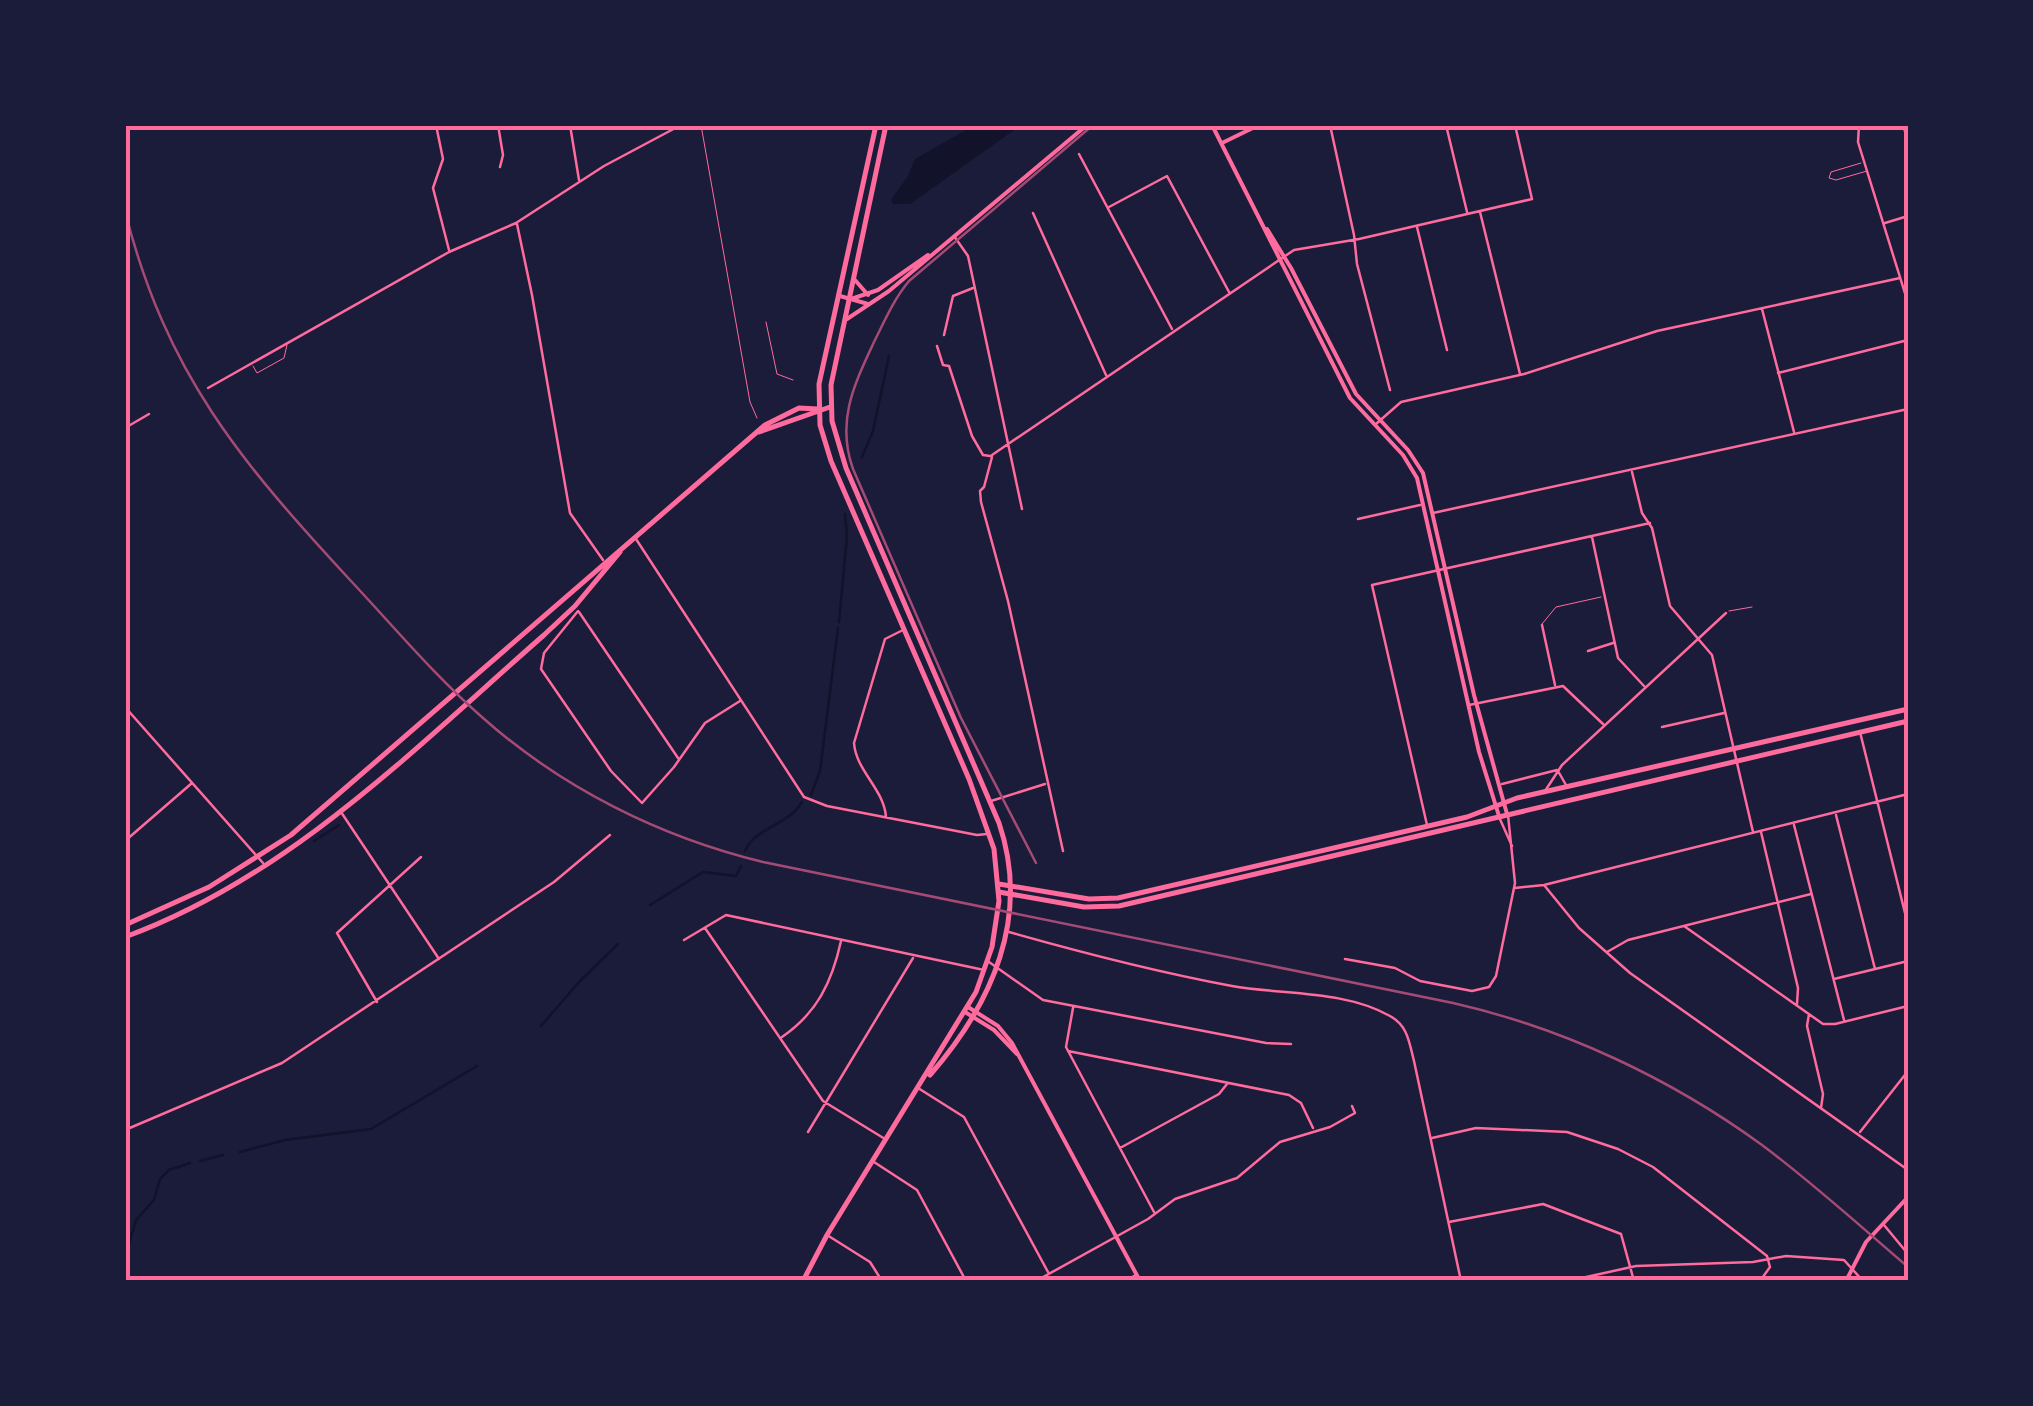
<svg xmlns="http://www.w3.org/2000/svg" width="2033" height="1406" font-family="Merriweather,serif">
<style>
.water{fill:#12122b}
.lines{fill:none;stroke-linecap:round;stroke-linejoin:round}
.stream{stroke:#12122b;stroke-width:2.5}
.service{stroke:#ff6b9d;stroke-width:1}
.pedestrian{stroke:#ff6b9d;stroke-width:1}
.minor{stroke:#ff6b9d;stroke-width:2.5}
.tertiary{stroke:#ff6b9d;stroke-width:4}
.secondary{stroke:#ff6b9d;stroke-width:4}
.primary{stroke:#ff6b9d;stroke-width:5}
.tram{stroke:#a44b75;stroke-width:2.5}
.rail{stroke:#a44b75;stroke-width:2.5}
.neatline{fill:none;stroke:#ff6b9d;stroke-width:4}
</style>
<rect width="100%" height="100%" fill="#1b1b3a"/>
<path class="water" d="M975,125H1021L910,204H893L891,200L908,176L915,159Z"/>
<g class="lines">
<path class="stream" d="M862,457L873,431L889,356
M839,622L847,536L845,514
M811,795L820,771L838,628
M320,837L339,825
M314,841L317,839
M745,851C755,827 788,826 802,802
M650,905L703,872L736,876L741,866
M541,1026L579,982L618,944
M240,1152L285,1140L371,1129L477,1066
M200,1161L223,1155
M129,1244L136,1220L154,1200L160,1179L169,1170L190,1163
M125,1265L127,1250"/>
<path class="service" d="M1861,163L1831,172L1829,178L1836,180L1867,171
M253,366L257,373L284,358L287,345
M1729,611L1752,607
M1542,624L1556,607L1601,597"/>
<path class="pedestrian" d="M701,125L750,402L757,418
M766,322L777,374L793,380"/>
<path class="minor" d="M436,125L443,159L433,188L449,250
M498,125L503,155L500,167
M570,125L579,180
M1330,125L1354,235L1357,264L1390,390
M1446,125L1467,212
M1859,125L1858,142L1908,303
M1903,125L1908,141
M1079,154L1172,329
M1109,207L1167,176L1229,292
M1480,212L1520,374
M1033,213L1106,375
M1885,223L1908,216
M517,224L532,295L570,513L603,560
M1417,227L1447,350
M954,236L968,256L1022,509
M1762,309L1794,432
M944,335L953,296L973,288
M937,346L943,365L949,366L972,436L983,455L990,456
M1778,373L1908,340
M208,388L449,252L516,223L604,166L681,125
M1376,424L1401,402L1524,374L1657,331L1900,278
M125,428L149,414
M992,455L1294,250L1359,239L1532,199L1515,125
M992,457L984,487L980,491L981,502L1008,601L1063,851
M1632,472L1642,513L1652,528L1670,606L1712,655L1753,832
M1433,513L1908,409
M1358,519L1420,505
M1592,537L1618,658L1644,686
M636,539L804,797L827,806L977,835L987,834
M578,611L544,653L541,669L611,771L642,803L674,767L705,723L740,701
M579,612L678,758
M1542,625L1555,685
M1588,651L1613,643
M1469,705L1563,686L1603,724
M125,707L263,863
M1662,727L1724,713
M1860,732L1908,925
M1558,771L1566,785
M1502,784L1557,770
M1545,791L1562,765L1726,613
M991,801L1045,784
M341,812L439,959
M1836,815L1875,969
M886,817C884,789 856,771 854,743L885,639L903,630
M1499,817L1512,846
M1427,825L1372,585L1650,523
M1794,825L1844,1020
M1761,832L1798,988L1797,1004
M125,841L192,783
M1544,885L1579,928L1630,973L1908,1170
M1515,888L1544,885L1908,794
M1684,926L1823,1024H1835L1908,1006
M705,928L823,1101L885,1139
M1009,932C1083,953 1157,972 1232,986C1283,995 1344,990 1390,1016C1408,1026 1409,1042 1414,1061L1461,1281
M684,940L726,915L984,970
M1607,952L1628,940L1811,894
M1345,959L1395,968L1420,981L1472,991L1489,987L1496,976L1515,883L1508,815
M989,962L1043,1000L1266,1043L1291,1044
M1834,979L1908,961
M377,1002L337,933L421,857
M1073,1008L1066,1047L1154,1212
M1809,1014L1807,1026L1823,1094L1821,1108
M782,1037C817,1013 832,982 841,941
M1068,1051L1289,1095L1301,1103L1313,1128
M918,1088L964,1117L1048,1272
M125,1130L282,1063L554,882L610,835
M808,1132L913,958
M1860,1132L1908,1071
M1432,1138L1476,1128L1567,1132L1618,1149L1653,1167L1767,1256L1770,1267L1760,1281
M1120,1148L1219,1094L1227,1084
M874,1162L917,1190L966,1281
M1449,1222L1543,1204L1621,1234L1634,1281
M1884,1225L1908,1254
M827,1235L870,1262L882,1281
M1036,1281L1148,1219L1175,1199L1237,1178L1280,1142L1330,1127L1355,1113L1352,1106
M1124,1281L1136,1275
M1568,1281L1636,1266L1753,1262L1786,1256L1844,1260L1863,1281"/>
<path class="tertiary" d="M1212,125L1350,398L1403,455L1417,478L1479,752L1499,816
M1222,143L1259,125
M1267,229L1291,268L1356,394L1408,450L1423,473L1474,695L1507,814
M968,1007L998,1026L1012,1043L1140,1281
M965,1012L994,1030L1017,1054
M1846,1281L1866,1242L1908,1197"/>
<path class="secondary" d="M855,280L868,295
M840,296L868,304
M851,299L878,290L928,255
M847,319L889,291L1087,125"/>
<path class="primary" d="M886,125L831,385L832,421L846,468L999,823C1031,917 992,1004 930,1075
M759,432L830,407
M999,884L1089,899L1118,898L1467,817L1517,798L1908,709
M999,892L1084,907L1119,906L1908,721
M125,925L209,887L291,835L765,425L799,408L818,409
M125,937C289,877 415,748 544,635L575,606L620,552
M803,1281L827,1235L976,992L992,947L999,901L994,849L969,779L831,461L820,425L819,384L876,125"/>
<path class="tram" d="M1036,863L961,718L853,469C836,421 854,385 874,342C885,320 894,299 909,281L1093,125"/>
<path class="rail" d="M125,211C166,374 241,462 351,581C394,627 435,676 483,718C562,788 660,837 763,862L1453,1003C1563,1028 1670,1078 1762,1145C1813,1183 1860,1226 1908,1267"/>
</g>
<rect width="2033" height="1406" fill="none" stroke="#1b1b3a" stroke-width="255"/>
<rect x="128" y="128" width="1778" height="1150" class="neatline"/>
</svg>
